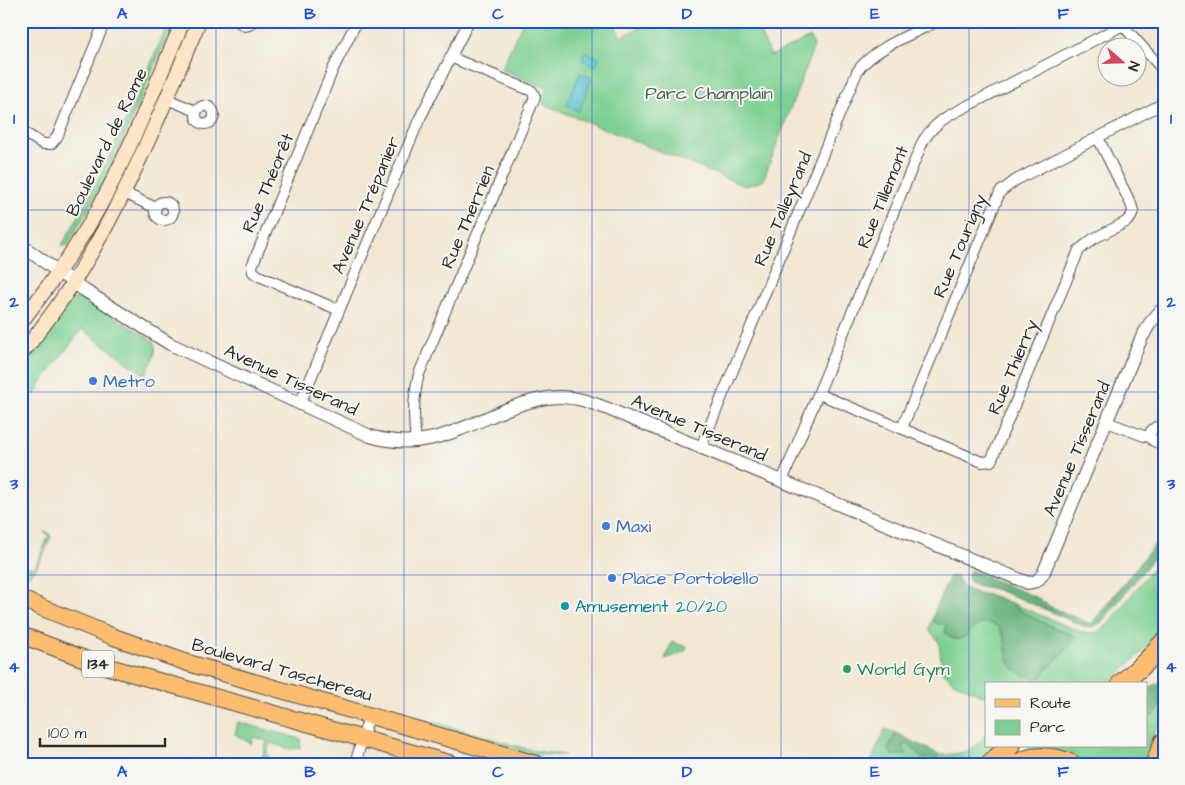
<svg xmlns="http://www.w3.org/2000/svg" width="1185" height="785" font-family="'Architects Daughter',sans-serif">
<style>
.green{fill:#7ed092;stroke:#547e5e}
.forest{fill:#66b27c;stroke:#486e54}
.water{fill:#56c1d1;stroke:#40767e}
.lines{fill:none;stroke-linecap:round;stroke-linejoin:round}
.minor-casing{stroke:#494744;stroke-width:12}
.tertiary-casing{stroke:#494744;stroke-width:14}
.secondary-casing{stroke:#494744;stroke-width:16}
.primary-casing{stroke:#494744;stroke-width:18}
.motorway-casing{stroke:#494744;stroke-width:21}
.minor{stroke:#fff;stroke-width:10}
.tertiary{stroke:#fff;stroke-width:12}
.secondary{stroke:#fee5c5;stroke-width:14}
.primary{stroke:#fcbd6f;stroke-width:16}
.motorway{stroke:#fcbd6f;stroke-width:19}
.grid{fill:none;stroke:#1d4ed8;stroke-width:1;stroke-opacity:0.55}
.shop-dot{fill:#3f7fe0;stroke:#f6f6f2;stroke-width:2}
.culture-dot{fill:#0f9aa8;stroke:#f6f6f2;stroke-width:2}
.leisure-dot{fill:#2e9e5b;stroke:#f6f6f2;stroke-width:2}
.labels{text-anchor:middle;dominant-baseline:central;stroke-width:4;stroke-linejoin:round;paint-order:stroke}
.shield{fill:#f6f6f2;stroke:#686867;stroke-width:1}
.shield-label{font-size:16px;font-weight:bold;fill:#2b2b2b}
.park-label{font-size:18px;fill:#445d4a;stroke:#f6f6f2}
.street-label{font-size:18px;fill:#2b2b2b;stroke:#f6f6f2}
.shop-label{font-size:18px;fill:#366cbe;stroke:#f6f6f2;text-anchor:start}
.culture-label{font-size:18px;fill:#0d838f;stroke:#f6f6f2;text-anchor:start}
.leisure-label{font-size:18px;fill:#27864d;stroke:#f6f6f2;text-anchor:start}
.neatline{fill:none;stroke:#1d4ed8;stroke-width:2}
.grid-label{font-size:16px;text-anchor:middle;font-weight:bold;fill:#1d4ed8}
</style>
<rect width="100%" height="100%" fill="#f6f6f2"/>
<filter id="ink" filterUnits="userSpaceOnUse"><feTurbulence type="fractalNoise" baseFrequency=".02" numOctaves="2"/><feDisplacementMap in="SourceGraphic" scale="10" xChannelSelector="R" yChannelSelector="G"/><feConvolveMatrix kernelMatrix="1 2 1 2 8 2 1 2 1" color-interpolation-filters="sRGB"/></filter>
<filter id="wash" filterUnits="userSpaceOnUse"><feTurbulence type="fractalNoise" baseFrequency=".0096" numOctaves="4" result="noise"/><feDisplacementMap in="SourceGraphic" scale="20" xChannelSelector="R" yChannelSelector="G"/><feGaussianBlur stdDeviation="1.12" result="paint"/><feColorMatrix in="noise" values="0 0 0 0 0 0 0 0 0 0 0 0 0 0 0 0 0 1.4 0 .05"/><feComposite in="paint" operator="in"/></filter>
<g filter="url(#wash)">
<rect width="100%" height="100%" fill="#f2e7d2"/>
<path class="green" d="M169,21H174L107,176L67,246L64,245L63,247L62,245C105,174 137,97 169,21Z
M523,21H613L621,37L652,21H758L757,27L771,56L810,37L814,46L763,181L745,186L543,104L546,88L501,69Z
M78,297H83L153,341C160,351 150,365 145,375L82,329L38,387L40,388L35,394L26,388L21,394V366L40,344L70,302Z
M44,532L49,533L51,537C43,554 39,571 21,580V575L26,566L34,569L49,535Z
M1164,554V627L1141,653L1123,671L1106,684H986V697L953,682L942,671L939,642L929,629L932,620L938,624L943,623L964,637C968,634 972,629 976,626C1000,612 1006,643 1009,659L1077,637L1046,624L1026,614L1009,602L1078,631L1090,633L1099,631L1108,625Z
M672,642L687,647L685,651L665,659Z
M1164,698V711L1142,764H1081L1071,758L1012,757L1031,746H1146V714L1150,716L1158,710Z
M405,717L430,721L531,750L565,755H534Z
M238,722L301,739L300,748L290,749L270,743L267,752L271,764H263L262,759L267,741L253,737L251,744L235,734Z
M885,729L896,733L889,747L906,754L902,746L908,744L914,748L918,754L931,758H937L940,755C961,754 973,752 986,734V746H994L977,764H870Z"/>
<path class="forest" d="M1164,533V545L1102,622L1092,627L1083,626C1055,614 1028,601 1000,591C990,587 979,587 970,582L968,576L970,570L1038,598L1049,606L1091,624Z
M950,576L956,577L965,588L971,591L994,596L1009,602L1026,614L1046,624L1077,637L1038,680C1031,677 1019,673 1013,668C1001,656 1012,632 992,624C972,616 965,654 945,633L946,625L943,623L938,624L932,620L936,606Z
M1161,682L1164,683C1164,694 1163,712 1150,716L1146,714V689Z
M896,733L940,755L935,759L921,758L914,748L908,744L902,746L906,754L893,756L888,750Z"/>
<path class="water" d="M585,52L599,58L596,66L582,60Z
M580,73L592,78L579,111L566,105Z"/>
</g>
<g filter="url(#ink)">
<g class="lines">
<g class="minor-casing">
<path id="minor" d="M237,21L245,26L249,25L253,21
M1119,21L1164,71
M167,99L196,111
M196 115a9 9 0 1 1 18 0a9 9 0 1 1-18 0Z
M21,131L43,144H51L57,137L105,21
M124,193L156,208
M155 211a9 9 0 1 1 18 0a9 9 0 1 1-18 0Z
M339,310L259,276L253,272L252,266L333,69L357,21
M819,394L982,462L991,461L1079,250L1093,239L1126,222L1131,217L1133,211L1131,204L1098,138
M300,404L419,120L469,21
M1107,422L1144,436L1150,437
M902,428L1000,192L1016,180L1164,103
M1164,429L1156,427L1151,431C1149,436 1151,440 1156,442L1164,440
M416,441C413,419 413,396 419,374L535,97L532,91L450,57
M701,447L857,72C870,50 914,33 938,21
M782,481L923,141C930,130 937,123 948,116L1123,25
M355,764L369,716"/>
</g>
<g class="tertiary-casing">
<path id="tertiary" d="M21,245L84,290L170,344L370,436C422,452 458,430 505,410C523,403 541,397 560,397C577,397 593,403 608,409L1028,583L1037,581L1043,574L1141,339L1150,323L1164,307"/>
</g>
<g class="secondary-casing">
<path id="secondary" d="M21,322C49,286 76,249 98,209C131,149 156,84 183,21
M21,354C103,256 151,137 199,21"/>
</g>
<g class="primary-casing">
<path id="primary" d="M21,599L114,637L188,663L536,764
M21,635L98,664L452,764"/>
</g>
<g class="motorway-casing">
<path id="motorway" d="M1121,684L1146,662L1164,642
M990,764L1010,746
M1017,764C1034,755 1054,756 1071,764
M1155,764L1164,742"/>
</g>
<use href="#minor" class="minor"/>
<use href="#tertiary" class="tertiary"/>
<use href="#secondary" class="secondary"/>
<use href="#primary" class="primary"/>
<use href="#motorway" class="motorway"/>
</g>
</g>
<path class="grid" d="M216,21V764M404,21V764M592,21V764M781,21V764M969,21V764M21,210H1164M21,392H1164M21,575H1164"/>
<g class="shop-dot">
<circle cx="93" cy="381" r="5"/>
<circle cx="606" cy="526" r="5"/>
<circle cx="612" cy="578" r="5"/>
</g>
<circle class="culture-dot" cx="565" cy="606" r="5"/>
<circle class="leisure-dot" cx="847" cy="669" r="5"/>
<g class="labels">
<rect class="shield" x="82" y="650.5" width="32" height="27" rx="4"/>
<g class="shield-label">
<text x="98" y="664">134</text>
</g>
<g class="park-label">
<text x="709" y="93">Parc Champlain</text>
</g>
<g class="street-label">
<text transform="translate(107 142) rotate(-64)">Boulevard de Rome</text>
<text transform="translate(268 183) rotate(-67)">Rue Théorêt</text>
<text transform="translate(883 197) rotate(-68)">Rue Tillemont</text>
<text transform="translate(366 205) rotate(-67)">Avenue Trépanier</text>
<text transform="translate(783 209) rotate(-67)">Rue Talleyrand</text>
<text transform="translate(468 217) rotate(-67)">Rue Therrien</text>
<text transform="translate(960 246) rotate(-67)">Rue Tourigny</text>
<text transform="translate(1013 367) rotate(-67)">Rue Thierry</text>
<text transform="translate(291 380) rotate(25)">Avenue Tisserand</text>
<text transform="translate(699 428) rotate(23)">Avenue Tisserand</text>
<text transform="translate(1077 449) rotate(-67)">Avenue Tisserand</text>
<text transform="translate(282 670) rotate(16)">Boulevard Taschereau</text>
</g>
<g class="shop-label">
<text x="103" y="381">Metro</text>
<text x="616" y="526">Maxi</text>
<text x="622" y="578">Place Portobello</text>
</g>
<g class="culture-label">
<text x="575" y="606">Amusement 20/20</text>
</g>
<g class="leisure-label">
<text x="857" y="669">World Gym</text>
</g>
</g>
<rect width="1185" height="785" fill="none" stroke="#f6f6f2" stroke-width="55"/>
<rect x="985" y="682" width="162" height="65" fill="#f6f6f2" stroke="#a5a5a2"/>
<rect x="995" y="699" width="25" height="8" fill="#fcbd6f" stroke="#a5a5a2"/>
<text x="1030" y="708" font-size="15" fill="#2b2b2b">Route</text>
<rect x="995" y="720" width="25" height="15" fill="#7ed092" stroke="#a5a5a2"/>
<text x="1030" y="732" font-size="15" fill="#2b2b2b">Parc</text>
<g transform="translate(1122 62) rotate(110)"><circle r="24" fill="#f6f6f2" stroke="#a5a5a2"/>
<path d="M0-4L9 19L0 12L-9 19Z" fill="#d1495b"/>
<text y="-8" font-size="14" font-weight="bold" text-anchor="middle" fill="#2b2b2b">N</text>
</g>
<path d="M40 738v8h125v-8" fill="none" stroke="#2b2b2b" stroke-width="2.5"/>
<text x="48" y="738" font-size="15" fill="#2b2b2b" stroke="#f6f6f2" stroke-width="4" paint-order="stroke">100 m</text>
<rect x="28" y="28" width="1130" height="730" class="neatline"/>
<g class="grid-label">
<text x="122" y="19">A</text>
<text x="310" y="19">B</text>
<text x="498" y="19">C</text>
<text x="687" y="19">D</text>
<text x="875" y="19">E</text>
<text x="1063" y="19">F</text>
<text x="14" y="124">1</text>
<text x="1171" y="124">1</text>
<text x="14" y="307">2</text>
<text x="1171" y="307">2</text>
<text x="14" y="489">3</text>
<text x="1171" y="489">3</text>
<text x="14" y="672">4</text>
<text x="1171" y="672">4</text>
<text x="122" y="777">A</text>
<text x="310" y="777">B</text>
<text x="498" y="777">C</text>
<text x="687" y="777">D</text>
<text x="875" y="777">E</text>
<text x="1063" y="777">F</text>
</g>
</svg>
